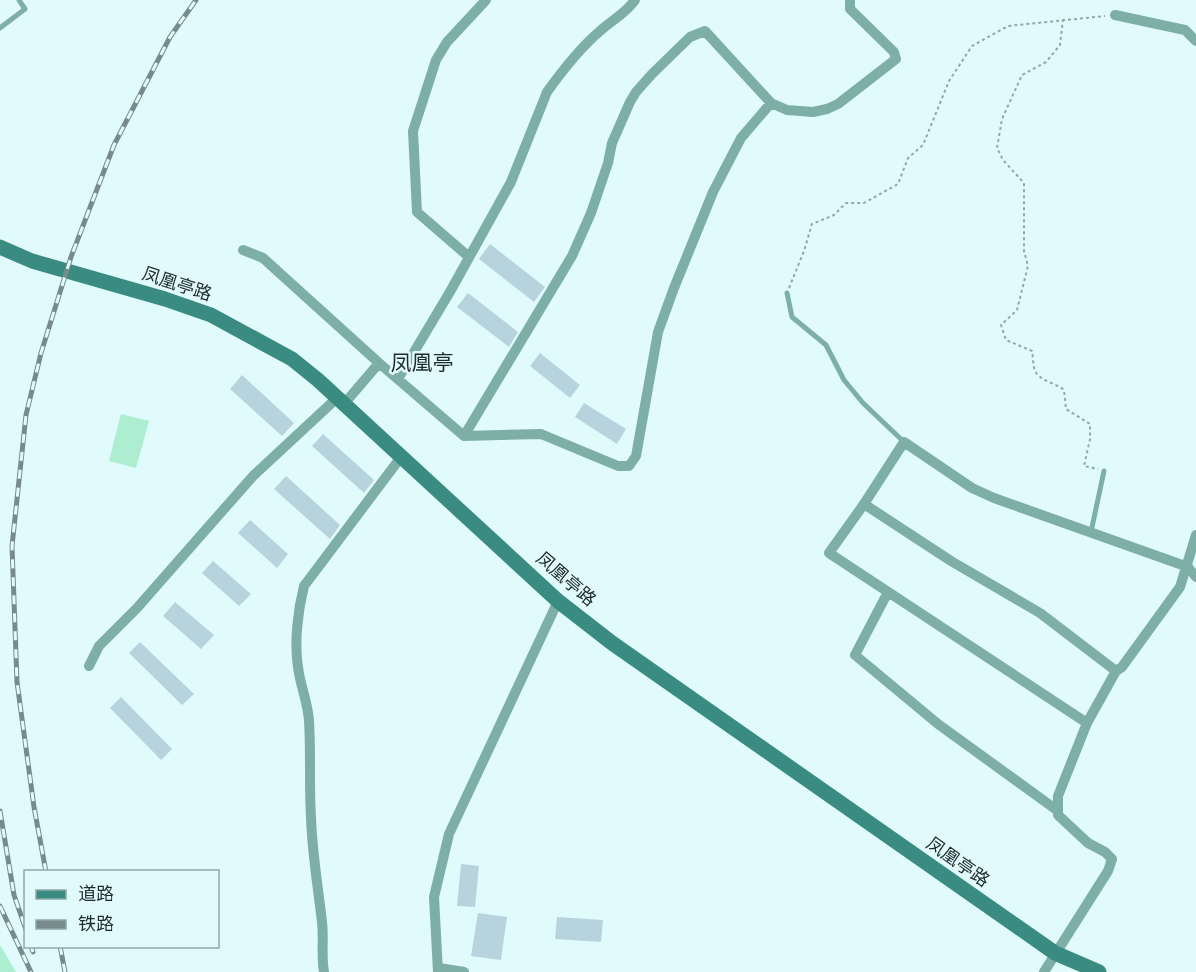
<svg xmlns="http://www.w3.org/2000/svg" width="1196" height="972" font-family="Signika,'Noto Sans SC',sans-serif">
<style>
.green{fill:#adedd0}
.building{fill:#b7d3de}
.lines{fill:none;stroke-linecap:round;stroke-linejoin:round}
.path{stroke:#93a7a9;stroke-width:2;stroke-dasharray:3 3;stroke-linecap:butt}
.lane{stroke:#7dafa7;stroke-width:5}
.street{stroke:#7dafa7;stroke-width:10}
.secondary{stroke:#3a8c82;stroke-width:15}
.rail-casing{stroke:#788b8c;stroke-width:5}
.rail{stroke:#e1fbfd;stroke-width:3;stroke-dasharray:9;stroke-linecap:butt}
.labels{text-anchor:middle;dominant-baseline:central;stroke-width:5;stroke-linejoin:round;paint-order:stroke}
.street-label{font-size:18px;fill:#1e2a2b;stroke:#e1fbfd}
.quarter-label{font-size:21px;fill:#1e2a2b;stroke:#e1fbfd}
</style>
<rect width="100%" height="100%" fill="#e1fbfd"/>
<path class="green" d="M121,414L149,421L136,468L109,461Z
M0,945L16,972H0Z"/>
<path class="building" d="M490,244L545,287L534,302L479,259Z
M468,293L518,332L509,347L457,307Z
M540,353L580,385L570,398L530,366Z
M242,375L294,423L282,436L230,389Z
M584,403L626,429L617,444L575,417Z
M323,434L374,480L364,493L312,446Z
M286,476L340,525L330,539L274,489Z
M250,520L288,554L277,568L238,533Z
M213,561L251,594L239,606L202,573Z
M175,602L214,635L201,649L163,616Z
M140,642L194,694L182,705L129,653Z
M121,697L172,749L161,760L110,708Z
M461,864L479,866L475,907L457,906Z
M478,913L507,917L501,960L471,956Z
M557,917L603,920L601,942L555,939Z"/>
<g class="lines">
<path class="path" d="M1063,19L1060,45L1046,62L1022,75L1002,119L997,148L1003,160L1024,183V251L1028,266L1017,310L1001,325L1006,340L1032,351C1033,356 1033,366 1035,371C1040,381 1056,383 1064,390L1066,409L1090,424V439L1084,466L1098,469
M789,288L804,251L812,224L834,215L846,203H864L898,184L908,158L923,145L949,81L972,46L1008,26L1105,16"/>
<path class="lane" d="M0,28L25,9L19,0
M787,293L792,317L826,345L844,380L863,403L904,442
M1091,532L1104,471"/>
<path class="street" d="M1115,15L1185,30L1196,41
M243,250L263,258L379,363
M469,257L417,212L413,131L436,60L447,42L486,0
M398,379L451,290L511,182L547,92C562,71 580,48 600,31C612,20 625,14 635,0
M344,404L379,363L464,436L541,434L618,466H629L636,456L658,332L674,288L713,192L741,138L771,103
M464,436L572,256L591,213L608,163L612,143L630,102L636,92L652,74L690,37L705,31L771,103L787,110L813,112L827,109L838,104L896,59L894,52L850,9V0
M864,504L951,561L1040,613L1116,671
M888,592L855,655L938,724L1058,811
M89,666L99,646L137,608L253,476L337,398
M1087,723L829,553L864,504L904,442L972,488L994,498L1188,567L1196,577
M439,968L464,972
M324,972C321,956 324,938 322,922C318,887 312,852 311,817C309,785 311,753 309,721C308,702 300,685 298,667C294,642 298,610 304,586L401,457
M438,972L434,897L449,834L558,601
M1044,972L1108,871L1112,859L1105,852L1088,843L1058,815V796L1087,723L1116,671L1122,667L1180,587L1196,535"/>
<path class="secondary" d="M0,247L32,261L165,299L211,315L292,359L318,380L558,601L612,643L1055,953L1099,972"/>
<g class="rail-casing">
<path id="rail" d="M0,811L14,895L26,930
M46,872L34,807L17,682L12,546L26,415L41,353L71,257L114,145L170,37L196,0
M0,906L31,972
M31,946L33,952
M60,946L65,972"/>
</g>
<use href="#rail" class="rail"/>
</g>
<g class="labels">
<g class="street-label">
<text transform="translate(177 284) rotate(18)">凤凰亭路</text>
<text transform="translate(566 579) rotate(41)">凤凰亭路</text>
<text transform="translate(958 862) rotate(35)">凤凰亭路</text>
</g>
<g class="quarter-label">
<text x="422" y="363">凤凰亭</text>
</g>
</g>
<rect x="24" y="870" width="195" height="78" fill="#e1fbfd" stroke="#93a7a9" stroke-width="1.5"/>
<rect x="36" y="890" width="30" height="9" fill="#3a8c82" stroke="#93a7a9" stroke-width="1.5"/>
<text x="78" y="900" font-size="18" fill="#1e2a2b">道路</text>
<rect x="36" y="920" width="30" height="9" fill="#788b8c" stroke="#93a7a9" stroke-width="1.5"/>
<text x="78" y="930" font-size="18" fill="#1e2a2b">铁路</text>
</svg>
